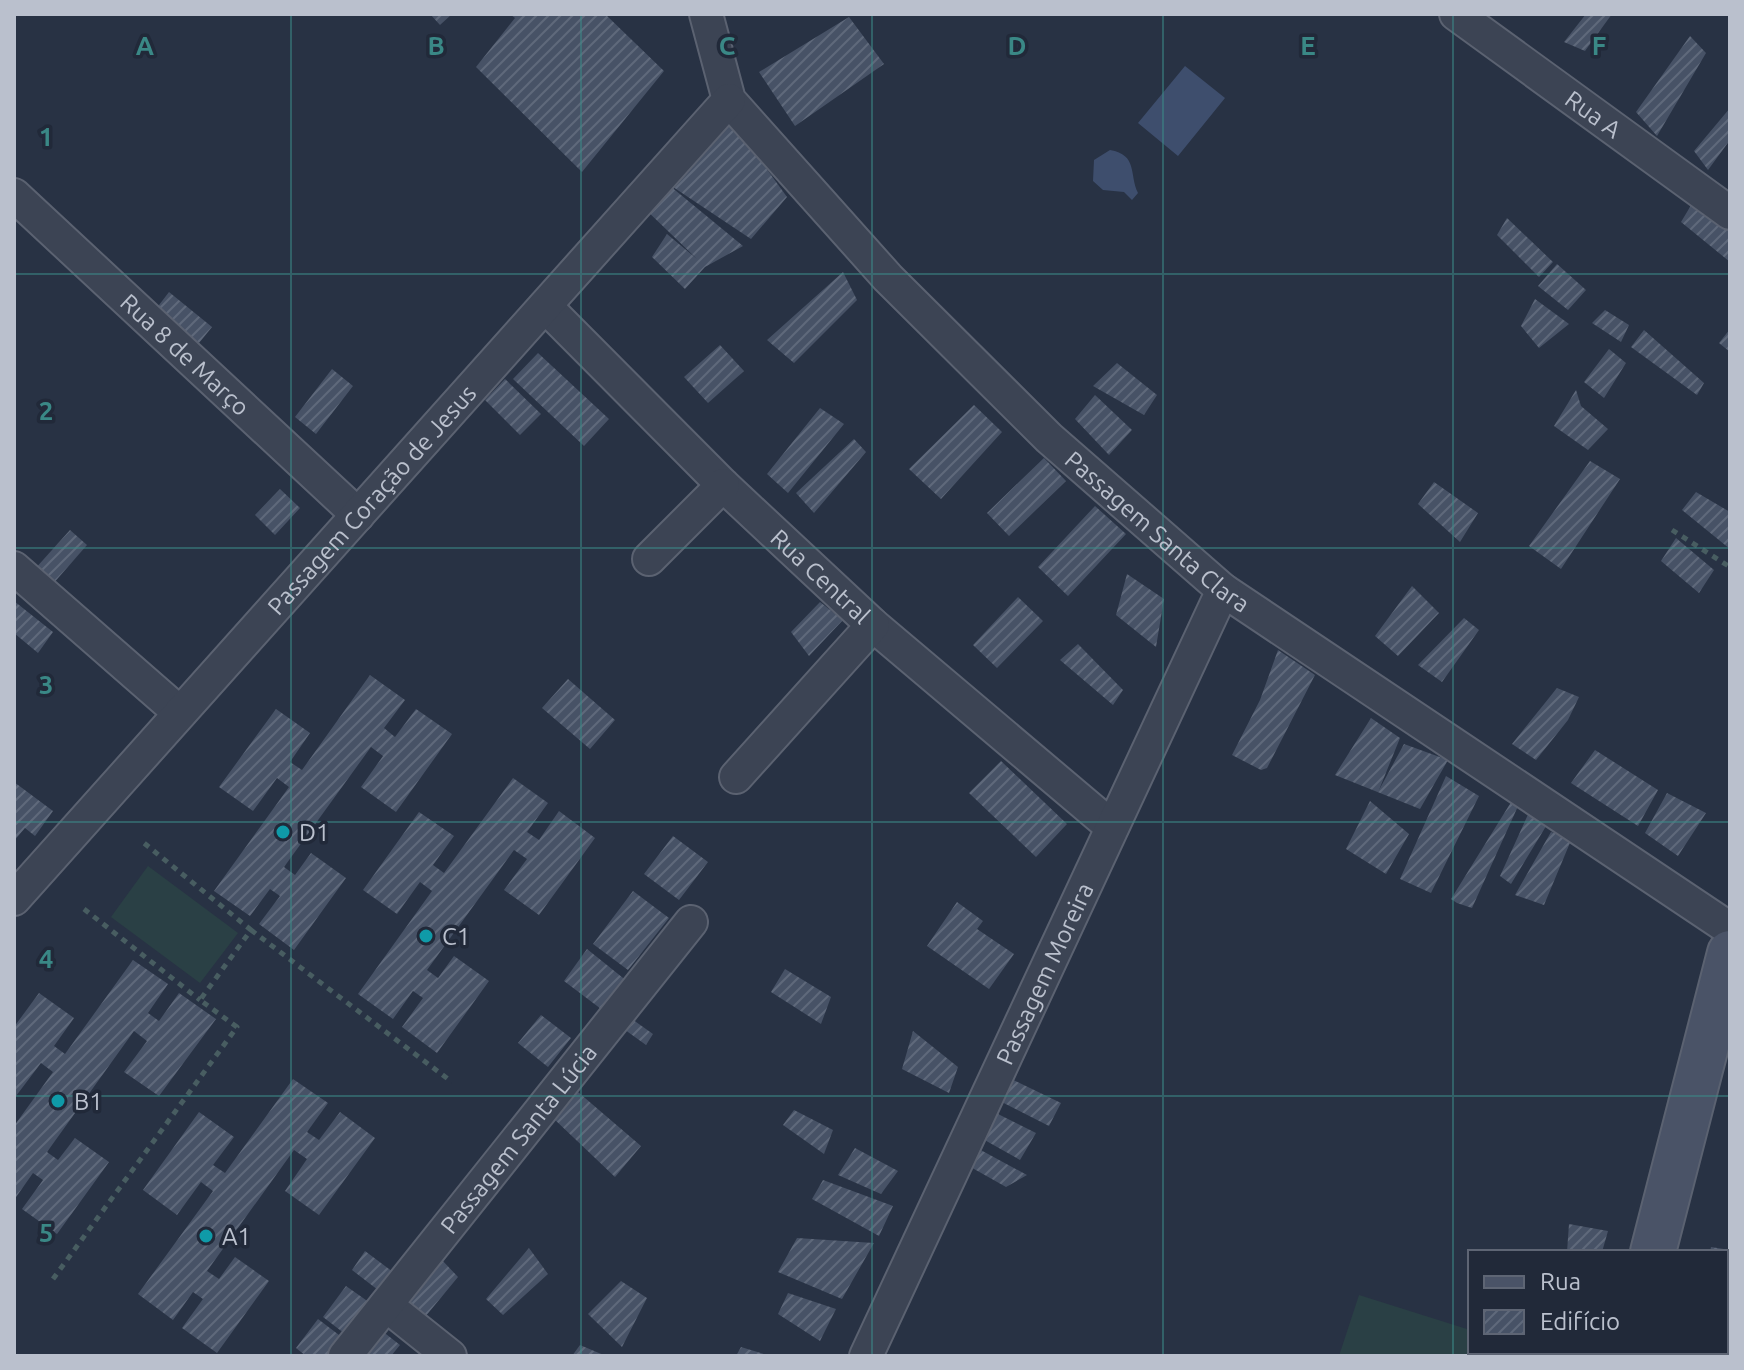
<svg xmlns="http://www.w3.org/2000/svg" width="1744" height="1370" font-family="Ubuntu,sans-serif">
<style>
.pitch{fill:#2a4045}
.water{fill:#3e4e6d}
.building{fill:url(#building-hatch)}
.lines{fill:none;stroke-linecap:round;stroke-linejoin:round}
.minor-casing{stroke:#5b6271;stroke-width:36}
.secondary-casing{stroke:#5b6271;stroke-width:48}
.path{stroke:#485d61;stroke-width:5;stroke-dasharray:6 6;stroke-linecap:butt}
.minor{stroke:#3c4454;stroke-width:32}
.secondary{stroke:#4a5367;stroke-width:44}
.grid{fill:none;stroke:#3a8886;stroke-width:2;stroke-opacity:0.55}
.culture-dot{fill:#0f9aa8;stroke:#212939;stroke-width:3}
.labels{text-anchor:middle;dominant-baseline:central;stroke-width:7;stroke-linejoin:round;paint-order:stroke}
.street-label{font-size:24px;fill:#bac0cd;stroke:#212939}
.poi-label{font-size:24px;fill:#bac0cd;stroke:#212939;text-anchor:start}
.grid-label{font-size:26px;text-anchor:middle;font-weight:bold;fill:#3a8886;stroke:#212939;stroke-width:7;stroke-linejoin:round;paint-order:stroke}
</style>
<defs>
<pattern id="building-hatch" width="6" height="6" patternUnits="userSpaceOnUse" patternTransform="scale(2)"><rect width="6" height="6" fill="#475266"/><path d="M-1 1l2-2M0 6l6-6M5 7l2-2" fill="none" stroke="#5f697b"/></pattern>
</defs>
<rect width="100%" height="100%" fill="#283244"/>
<path class="pitch" d="M148,866L238,933L200,983L111,917Z
M1359,1295L1470,1330V1352H1538L1537,1356H1339Z"/>
<path class="water" d="M1185,66L1225,98L1178,156L1138,123Z
M1110,150C1138,155 1129,174 1138,193L1132,200L1124,192L1103,190L1093,181L1094,160Z"/>
<path class="building" d="M430,14H452L440,25Z
M510,14H605L664,71L582,172L476,67L515,18Z
M1586,14H1612L1585,51L1564,42Z
M849,17L884,64L795,126L759,72Z
M1690,36L1706,53L1657,136L1636,112Z
M1730,108V140L1708,170L1694,151Z
M729,117L787,197L751,239L664,181L743,246L705,267L685,289L652,257L667,234L697,259L643,207L662,179Z
M1693,202L1730,226V262L1681,222Z
M1507,218L1553,262L1539,277L1497,235Z
M1557,264L1586,290L1568,310L1538,286Z
M843,272L857,300L794,363L767,340Z
M169,292L212,327L199,343L156,309Z
M1535,299L1569,324L1539,348L1521,326Z
M1605,310L1629,325L1621,342L1592,323Z
M1730,329V352L1719,343Z
M1644,330L1704,383L1697,395L1631,347Z
M720,345L744,371L708,403L684,377Z
M1609,349L1626,363L1604,398L1584,382Z
M538,353L609,419L584,446L513,379Z
M1117,363L1157,395L1144,415L1093,386Z
M332,369L353,386L316,434L295,417Z
M505,379L541,414L520,435L485,400Z
M1576,390L1581,406L1608,429L1588,450L1554,426Z
M1095,395L1132,430L1109,455L1075,419Z
M974,405L1002,432L941,499L909,469Z
M820,408L844,424L788,493L767,474Z
M854,439L866,452L814,513L796,493Z
M1044,458L1066,481L1009,536L987,513Z
M1590,461L1620,479L1561,569L1529,546Z
M1434,482L1478,513L1460,542L1418,504Z
M280,489L300,508L275,535L255,515Z
M1696,492L1730,512V549L1682,510Z
M1095,506L1126,534L1068,596L1038,567Z
M70,530L87,545L52,585L34,570Z
M1676,538L1714,570L1699,593L1661,561Z
M1127,574L1164,599L1156,647L1116,615Z
M1412,586L1439,613L1398,656L1375,636Z
M1018,597L1043,621L997,668L973,645Z
M14,601L53,632L38,653L14,633Z
M820,602L843,620L809,656L791,632Z
M1464,618L1479,630L1442,682L1418,665Z
M1078,644L1123,690L1113,705L1060,660Z
M1278,650L1315,675L1267,768L1261,770L1232,755L1260,700Z
M370,675L405,700L384,728L395,737L416,709L452,734L396,812L361,787L383,756L371,747L284,867L295,875L311,853L346,878L294,950L259,924L280,896L270,889L250,916L214,891L289,787L277,778L253,811L219,787L276,709L310,733L290,762L302,770Z
M568,679L615,720L590,749L542,708Z
M1557,688L1579,697L1568,720L1536,760L1512,744Z
M1371,718L1400,738L1379,790L1404,744L1448,760L1420,809L1335,775Z
M1595,750L1658,790L1638,826L1571,783Z
M1001,761L1067,824L1036,857L969,793Z
M1446,776L1479,796L1431,893L1400,879Z
M513,778L548,803L527,832L539,840L559,811L595,838L539,915L504,890L527,859L514,850L427,970L438,978L454,956L489,981L437,1053L402,1027L423,998L413,991L393,1019L358,994L432,891L420,882L397,914L363,890L419,812L454,836L433,865L444,873Z
M14,782L53,811L35,836L25,828L14,841Z
M1667,793L1706,813L1678,856L1645,833Z
M1513,799L1519,804L1472,908L1457,903L1451,899Z
M1370,801L1409,834L1386,874L1346,849Z
M1531,808L1554,813L1511,884L1500,876Z
M1551,832L1572,838L1544,905L1515,895Z
M673,836L708,862L679,900L644,874Z
M633,891L669,918L628,970L593,944Z
M957,902L983,921L977,929L1014,954L989,989L927,946Z
M587,949L633,986L609,1015L564,981Z
M133,960L168,984L148,1013L159,1021L179,993L216,1019L159,1096L124,1072L147,1041L134,1031L47,1152L58,1160L75,1138L109,1162L57,1234L22,1209L43,1180L33,1173L14,1200V1126L53,1072L41,1063L16,1096L14,1094V1027L39,993L74,1018L54,1046L65,1054Z
M785,969L831,997L821,1024L771,992Z
M541,1015L571,1038L548,1067L518,1043Z
M629,1017L653,1034L646,1045L621,1027Z
M913,1031L958,1067L949,1093L902,1069Z
M1003,1075L1061,1103L1049,1126L988,1095Z
M293,1079L328,1103L307,1132L319,1140L340,1112L375,1138L319,1215L285,1191L307,1159L294,1150L207,1271L219,1279L235,1257L269,1281L217,1353L182,1328L203,1299L193,1292L173,1320L138,1294L213,1191L201,1182L177,1215L143,1190L199,1112L234,1137L213,1165L225,1173Z
M578,1092L641,1146L615,1177L553,1118Z
M794,1110L833,1130L824,1154L783,1125Z
M992,1111L1036,1133L1020,1160L981,1138Z
M855,1148L898,1171L881,1194L838,1175Z
M977,1148L1027,1175L1006,1187L967,1165Z
M823,1180L893,1206L879,1236L812,1199Z
M1569,1224L1608,1231L1602,1252H1567Z
M797,1238L874,1243L842,1299L778,1272Z
M1711,1247L1730,1250V1288L1726,1287V1252H1710Z
M529,1248L548,1274L503,1315L486,1299Z
M365,1251L393,1272L378,1290L352,1270Z
M441,1259L458,1277L420,1323L397,1303Z
M621,1281L647,1298L622,1347L588,1314Z
M346,1286L373,1305L349,1337L323,1317Z
M788,1293L836,1309L820,1341L778,1314Z
M1726,1300L1730,1301L1728,1356H1690L1692,1352H1726Z
M318,1319L343,1338L329,1356H306L296,1348Z
M377,1327L400,1345L391,1356H355Z
M580,1345L606,1356H572Z
M741,1347L767,1355V1356H736Z
M1554,1352H1592L1590,1356H1554Z
M1659,1352H1685L1684,1356H1662Z"/>
<g class="lines">
<g class="minor-casing">
<g id="minor">
<path id="s1" d="M706,14L729,100L888,278L1049,438L1223,590L1730,929"/>
<path id="s2" d="M1456,14L1730,213"/>
<path id="s3" d="M14,195L358,515"/>
<path id="s4" d="M545,306L723,485L873,625L1112,827"/>
<path d="M649,559L723,485"/>
<path d="M14,568L180,713"/>
<path d="M736,777L873,625"/>
<path id="s5" d="M14,899L729,100"/>
<path d="M386,1305L450,1356"/>
<path id="s6" d="M345,1356L691,922"/>
<path id="s7" d="M866,1356L1223,590"/>
</g>
</g>
<g class="secondary-casing">
<path id="secondary" d="M1653,1252L1730,953
M1626,1356L1628,1352"/>
</g>
<path class="path" d="M1672,530L1730,567
M84,909L200,1000
M251,930L452,1082
M53,1279L237,1027L200,1000L251,930L144,843"/>
<use href="#minor" class="minor"/>
<use href="#secondary" class="secondary"/>
</g>
<path class="grid" d="M291,14V1356M581,14V1356M872,14V1356M1163,14V1356M1453,14V1356M14,274H1730M14,548H1730M14,822H1730M14,1096H1730"/>
<g class="culture-dot">
<circle cx="283" cy="832" r="8"/>
<circle cx="426" cy="936" r="8"/>
<circle cx="58" cy="1101" r="8"/>
<circle cx="206" cy="1236" r="8"/>
</g>
<g class="labels">
<g class="street-label">
<text stroke="none"><textPath href="#s2" startOffset="170">Rua A</textPath></text>
<text stroke="none"><textPath href="#s3" startOffset="234">Rua 8 de Março</textPath></text>
<text stroke="none"><textPath href="#s5" startOffset="536">Passagem Coração de Jesus</textPath></text>
<text stroke="none"><textPath href="#s1" startOffset="698">Passagem Santa Clara</textPath></text>
<text stroke="none"><textPath href="#s4" startOffset="386">Rua Central</textPath></text>
<text stroke="none"><textPath href="#s7" startOffset="422">Passagem Moreira</textPath></text>
<text stroke="none"><textPath href="#s6" startOffset="278">Passagem Santa Lúcia</textPath></text>
</g>
<g class="poi-label">
<text x="299" y="832">D1</text>
<text x="442" y="936">C1</text>
<text x="74" y="1101">B1</text>
<text x="222" y="1236">A1</text>
</g>
</g>
<g class="grid-label">
<text x="145" y="55">A</text>
<text x="436" y="55">B</text>
<text x="727" y="55">C</text>
<text x="1017" y="55">D</text>
<text x="1308" y="55">E</text>
<text x="1599" y="55">F</text>
<text x="46" y="146">1</text>
<text x="46" y="420">2</text>
<text x="46" y="694">3</text>
<text x="46" y="968">4</text>
<text x="46" y="1242">5</text>
</g>
<rect width="1744" height="1370" fill="none" stroke="#bac0cd" stroke-width="32"/>
<rect x="1468" y="1250" width="260" height="104" fill="#212939" stroke="#5e6574" stroke-width="2"/>
<rect x="1484" y="1276" width="40" height="12" fill="#4a5367" stroke="#5e6574" stroke-width="2"/>
<text x="1540" y="1290" font-size="24" fill="#bac0cd">Rua</text>
<rect x="1484" y="1310" width="40" height="24" fill="url(#building-hatch)" stroke="#5e6574" stroke-width="2"/>
<text x="1540" y="1330" font-size="24" fill="#bac0cd">Edifício</text>
</svg>
